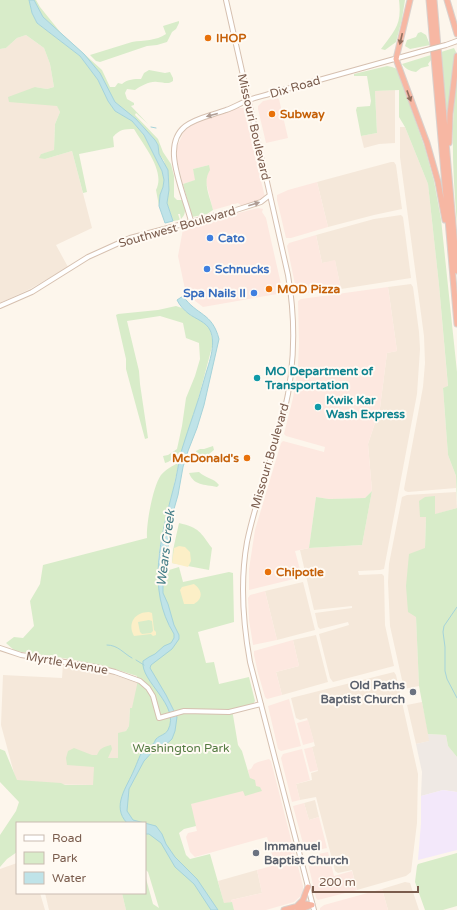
<svg xmlns="http://www.w3.org/2000/svg" width="457" height="910" font-family="'Varela Round',sans-serif">
<style>
.residential{fill:#f5e8da}
.commercial{fill:#fde8e0}
.industrial{fill:#efe9e4}
.education{fill:#f3e8fa}
.green{fill:#d8ecc9}
.sand{fill:#fcefc7;fill-rule:evenodd}
.water{fill:#bfe3e8;stroke:#a5d3da}
.lines{fill:none;stroke-linecap:round;stroke-linejoin:round}
.stream{stroke:#a5d3da;stroke-width:1}
.secondary-casing{stroke:#d6c0b0;stroke-width:6}
.highway-casing{stroke:#dad1cd;stroke-width:7}
.secondary{stroke:#fff;stroke-width:4}
.highway{stroke:#f7b7a3;stroke-width:5}
.secondary-bridge-casing{stroke:#d6c0b0;stroke-width:6;stroke-linecap:butt}
.secondary-bridge{stroke:#fff;stroke-width:4}
.oneway{fill:#936e5e}
.oneway2{fill:#af9d94}
.food-dot{fill:#e8710a;stroke:#fffaf3;stroke-width:1.5}
.shop-dot{fill:#3f7fe0;stroke:#fffaf3;stroke-width:1.5}
.culture-dot{fill:#0f9aa8;stroke:#fffaf3;stroke-width:1.5}
.worship-dot{fill:#6b7280;stroke:#fffaf3;stroke-width:1.5}
.labels{text-anchor:middle;dominant-baseline:central;stroke-width:4;stroke-linejoin:round;paint-order:stroke}
.food-label{font-size:12px;font-weight:bold;fill:#c56008;stroke:#fffaf3;text-anchor:start}
.street-label{font-size:12px;fill:#7a5c4d;stroke:#fffaf3}
.shop-label{font-size:12px;font-weight:bold;fill:#366cbe;stroke:#fffaf3;text-anchor:start}
.culture-label{font-size:12px;font-weight:bold;fill:#0d838f;stroke:#fffaf3;text-anchor:start}
.worship-label{font-size:12px;font-weight:bold;fill:#5b616d;stroke:#fffaf3;text-anchor:end}
.park-label{font-size:12px;fill:#537a41;stroke:#fffaf3}
.water-label{font-size:13px;font-style:italic;fill:#437c86;stroke:#fffaf3}
</style>
<rect width="100%" height="100%" fill="#fdf6ec"/>
<path class="residential" d="M26,35L44,48L50,64L54,87L47,89L35,87L57,105L60,112L55,124L54,151L41,154L45,159L72,151L92,228L56,245L68,267L30,289L0,303V49L6,48L17,38Z
M395,90V143L379,144L364,148L361,136L377,133L375,91Z
M400,127H405L428,184L439,285L448,387L443,388L448,455L456,476V488L408,492L405,491L404,489L423,387L425,363L424,336L400,157Z
M391,162H394L396,165L402,209L374,215L328,227L317,182Z
M401,215L403,217L411,278L341,289L335,261L322,263L316,235L374,219Z
M411,284L413,287L419,332L420,349L417,394L384,569L380,570L358,571L359,575L382,574L384,576L385,625L394,666L333,682L330,678L319,634L349,625L348,622L320,629L318,627L315,613L352,608V606L314,610L300,550L309,548L362,545L372,491L368,444L380,408L387,353L397,351L388,287Z
M456,492L457,508L426,517L425,548L416,616L419,686L404,689L390,626L388,582L389,564L402,497L407,495Z
M303,582L315,630L277,640L265,591Z
M316,635L328,682L282,695L276,672L299,666L293,640Z
M63,664H64L100,670L137,683V708H130L129,726L126,731L118,734V758L93,785L17,784L1,725L3,675L62,678Z
M394,672L396,675L418,774L417,823L411,872L406,876L357,890L352,870L338,873L335,871L316,797L300,800L296,784L312,780L311,773L318,771L312,747L315,746L307,718L300,720L296,718L291,698Z
M422,702L430,741L416,744L407,705Z
M315,800L319,817L309,820L304,803Z
M17,863V893H40L45,910H0V869Z
M257,870L262,893L231,900L232,902L224,904L218,881Z
M405,882L410,883L419,910H388L382,889Z
M45,893H122L126,910H49Z"/>
<path class="commercial" d="M277,98L279,99L288,138L266,143L258,109V106L263,101Z
M238,108H244V110L265,197L254,202L242,206L238,203L213,210L206,182L209,165L193,169L196,180L183,184L177,160V147L184,131L194,123Z
M317,182L328,227L291,238H286L277,200V195L288,190Z
M258,208L263,209L262,212L266,218L283,293L203,307L186,294L178,256L183,229L195,224Z
M316,235L322,263L335,260L341,289L297,294L287,246L289,243Z
M388,287L397,351L387,353L380,408L368,444L372,491L365,498L329,499L316,497L309,548L295,551L302,577L249,590V569L255,530L281,443L283,441L324,452L325,447L286,436L284,434L293,398L298,365L299,343L298,301L301,299Z
M265,591L277,640L253,645L249,620L248,598L250,595Z
M293,640L299,666L276,672L282,695L267,699L265,697L258,673L254,655V651Z
M289,699L301,746L281,751L278,749L268,706Z
M308,720L314,742L303,745L297,723Z
M312,747L318,770L310,772L304,749Z
M302,749L310,780L296,784L300,800L292,802L281,758L283,754Z
M269,759L271,761L303,886V894L294,902L266,910H234L231,900L262,893L257,870L275,865L267,837L195,857L190,852L186,837L188,833L197,831L190,804L252,788L248,770L251,769L254,764L258,762Z
M304,803L309,820L319,817L327,848L308,852L305,851L293,806Z
M328,852L334,876L352,871L357,890L318,900L316,898L307,859L309,856Z
M382,889L388,910H320V908L324,905Z"/>
<path class="industrial" d="M428,734L446,735L448,746L457,757V792L443,790L421,796L422,772L416,744L429,741Z"/>
<path class="education" d="M443,790L457,792V850L418,860L421,823V796Z"/>
<path class="green" d="M0,0H29L32,13L37,23L80,56L98,80L108,101L115,111L132,121L144,135L162,171L164,180L163,187L160,195L159,206L156,190C166,171 143,145 134,129C124,129 120,129 113,137L114,147L79,154L87,192L83,193L72,151L45,159L39,158L41,154L54,150L55,124L60,112L57,106L9,102L8,97L35,87L47,89L54,87L50,64L44,48L26,35L17,38L6,48L0,49Z
M34,0H36L40,7L61,33L102,70L110,87H115L118,83L122,84C128,79 134,79 141,79L144,73L149,70L165,73L170,72L173,78V81C167,85 164,82 157,82C150,81 141,86 135,90L127,89L125,93L127,99L134,103V105L131,106L148,124L136,113L135,115L158,139L163,152L171,164L174,176V197L177,200H183C185,208 187,213 181,219L180,214H178L180,220L173,221L167,203L169,179L164,161L159,154L158,145L155,140L136,119L115,102L99,73L84,54L43,17Z
M399,0H405L402,19L396,42L385,50L381,49C395,30 402,25 399,0Z
M179,21V23L176,29L172,32L167,42L157,45L147,46L100,62L96,61L90,55C104,51 118,46 132,42C144,40 156,41 166,34L163,26Z
M421,32L426,35L430,45L410,49L405,46L407,40L416,37L418,33Z
M454,48L456,52L453,71L448,127L441,52Z
M431,55V60L428,64L429,66L421,68L416,72C409,71 406,69 402,64Z
M387,66L392,67L397,69L425,148L434,181L441,219L457,372V503L456,476L448,455L443,388L448,386L439,285L428,184L405,127L399,117V90L375,91L377,133L361,136L356,110L357,107L370,106L371,101L367,76H354V74Z
M457,79V224C453,176 450,127 457,79Z
M209,165L210,170C202,182 210,197 213,210L207,214L192,217L183,184L195,180L193,169Z
M176,306L182,308L190,315L201,320L210,329L213,343L198,400L181,454L168,462L165,463L163,456L168,455L177,449L182,426L186,398L195,376L200,359L199,343L186,338L183,323L160,316L127,321L139,371L140,384L148,438L145,439L126,369V359L116,315L118,314L158,310Z
M213,446L214,450L204,458L197,454L196,451L200,449H204Z
M179,462L165,526L161,538L158,560L159,573L179,567L183,582L229,572L233,573L234,622L198,632L206,663L214,662L219,684L249,677L255,701L253,704L232,709L238,745L242,751L250,778L255,780L256,786L260,787L262,791L245,796L243,791L191,804L196,826L184,829L179,833L186,855L190,859L210,854L224,903L232,902L234,910H126L122,893H145V875L153,904L159,908L148,872L145,869V823H17V852L7,859L0,867V835L16,811L19,802L0,782V749L5,751L17,780L61,783L65,785H93L94,767L67,765L66,758L68,751L74,748L92,755H97C100,748 103,747 111,745L112,749L108,758H118V733L126,731L129,726L130,708H132L137,685V676C97,662 57,657 15,651L6,643L14,637L23,638L34,626L30,601L40,584L43,565L147,538C146,524 153,486 161,475C166,469 173,466 179,462Z
M199,472C205,478 214,478 219,485L217,487C204,484 194,486 189,473Z
M372,491L362,545L309,548L316,497L329,499L365,498Z
M435,496V514L457,508V757L448,746L446,735L428,734L419,686L416,617L408,612L406,586L409,554L425,548L426,517H420L419,501L425,497Z
M179,523C200,528 200,532 212,548L209,570L172,563L173,550Z
M457,853V906L443,910H425L415,882L417,866L418,864Z"/>
<path class="sand" d="M179,546L185,547L190,552L191,561L188,567L172,563L174,548Z
M194,584C202,590 204,598 194,604H184L180,590L182,587Z
M149,612L152,613L154,630L156,632V635L153,636L151,634L134,636C127,623 135,612 149,612ZM149,620L152,621L153,631L151,633L142,634L140,632L138,622Z"/>
<path class="water" d="M29,0H34L43,17L84,54L100,73L115,102L136,119L155,140L158,145L159,154L168,170L169,190L167,203L173,221L165,223L159,206L160,195L163,187L164,180L162,171L144,135L132,121L115,111L108,101L98,80L80,56L37,23L32,13Z
M183,296C197,316 212,312 219,339L204,405L197,428L188,451L183,467L178,495L172,516L170,537L166,557L163,580V593L168,604L174,625L179,635V639L172,649L151,665L150,668L166,695L177,717L175,731L172,739L161,749L154,750L144,761L129,789L127,811L133,820L156,826L162,834L166,844L175,857L197,879L218,910H211L194,884L175,867L161,843L149,834H145V823H127C111,806 127,787 134,770C137,764 140,753 145,748C147,746 151,746 153,744C155,742 155,740 156,739C160,735 165,735 168,730C181,705 140,682 143,661L149,657L155,654L164,646L171,643L174,638V634C146,589 161,537 173,490C177,477 178,463 182,449C189,426 198,403 204,380C208,365 217,345 210,330C206,322 196,319 189,314C184,310 180,306 177,300Z"/>
<g class="lines">
<path class="stream" d="M151,127L156,128
M457,607L444,626L443,632L445,647V671L447,679L457,698
M107,645C118,645 123,653 132,658
M136,660L144,665"/>
<g class="secondary-casing">
<path id="secondary" d="M226,0L288,275C296,322 295,368 284,413C273,457 256,498 247,542C240,581 243,623 250,662L314,910
M446,45L457,41
M191,221C186,202 175,175 174,156C172,120 202,119 226,110C233,108 239,104 246,101C253,98 262,96 269,94L423,51
M0,306L32,292L88,257L130,238L236,210L261,202L270,195
M0,648L21,655L96,667L115,672L140,681L148,688L153,696L159,718L184,711L229,712L261,704"/>
</g>
<g class="highway-casing">
<path id="highway" d="M410,0L396,59L427,143L438,182L445,220
M429,0L457,324
M434,0L457,271
M447,0L457,34
M449,143L450,114L457,56
M298,905L303,900L308,887
M284,910L306,904L312,905
M298,910L312,905"/>
</g>
<use href="#secondary" class="secondary"/>
<use href="#highway" class="highway"/>
<g class="secondary-bridge-casing">
<path id="secondary-bridge" d="M423,51L446,45"/>
</g>
<use href="#secondary-bridge" class="secondary-bridge"/>
</g>
<defs><path id="oneway-solid" d="M-6-.8H1V-3.2L6.5 0L1 3.2V.8H-6Z"/></defs>
<g class="oneway">
<use href="#oneway-solid" transform="translate(401 39) rotate(103)"/>
<use href="#oneway-solid" transform="translate(409 96) rotate(70)"/>
</g>
<g class="oneway2">
<use href="#oneway-solid" transform="translate(212 115) rotate(165)"/>
<use href="#oneway-solid" transform="translate(254 204) rotate(-18)"/>
</g>
<g class="food-dot">
<circle cx="208" cy="38" r="4"/>
<circle cx="272" cy="114" r="4"/>
<circle cx="269" cy="289" r="4"/>
<circle cx="247" cy="458" r="4"/>
<circle cx="268" cy="572" r="4"/>
</g>
<g class="shop-dot">
<circle cx="210" cy="238" r="4"/>
<circle cx="207" cy="269" r="4"/>
<circle cx="254" cy="293" r="4"/>
</g>
<g class="culture-dot">
<circle cx="257" cy="378" r="4"/>
<circle cx="318" cy="407" r="4"/>
</g>
<g class="worship-dot">
<circle cx="413" cy="692" r="4"/>
<circle cx="256" cy="853" r="4"/>
</g>
<g class="labels">
<g class="food-label">
<text x="216" y="38">IHOP</text>
<text x="280" y="114">Subway</text>
<text x="277" y="289">MOD Pizza</text>
<text x="239" y="458" text-anchor="end">McDonald's</text>
<text x="276" y="572">Chipotle</text>
</g>
<g class="street-label">
<text transform="translate(295 87) rotate(-16)">Dix Road</text>
<text transform="translate(254 127) rotate(77)">Missouri Boulevard</text>
<text transform="translate(177 227) rotate(-16)">Southwest Boulevard</text>
<text transform="translate(270 456) rotate(-74)">Missouri Boulevard</text>
<text transform="translate(67 663) rotate(10)">Myrtle Avenue</text>
</g>
<g class="shop-label">
<text x="218" y="238">Cato</text>
<text x="215" y="269">Schnucks</text>
<text x="246" y="293" text-anchor="end">Spa Nails II</text>
</g>
<g class="culture-label">
<text x="265" y="371">MO Department of<tspan x="265" dy="14">Transportation</tspan></text>
<text x="326" y="400">Kwik Kar<tspan x="326" dy="14">Wash Express</tspan></text>
</g>
<g class="worship-label">
<text x="405" y="685">Old Paths<tspan x="405" dy="14">Baptist Church</tspan></text>
<text x="264" y="846" text-anchor="start">Immanuel<tspan x="264" dy="14">Baptist Church</tspan></text>
</g>
<g class="park-label">
<text x="181" y="748">Washington Park</text>
</g>
<g class="water-label">
<text transform="translate(166 548) rotate(-83)">Wears Creek</text>
</g>
</g>
<rect x="16" y="822" width="130" height="72" fill="#fffaf3" stroke="#cabbb1"/>
<rect x="24" y="835" width="20" height="6" fill="#ffffff" stroke="#cabbb1"/>
<text x="52" y="842" font-size="12" fill="#7a5c4d">Road</text>
<rect x="24" y="852" width="20" height="12" fill="#d8ecc9" stroke="#cabbb1"/>
<text x="52" y="862" font-size="12" fill="#7a5c4d">Park</text>
<rect x="24" y="872" width="20" height="12" fill="#bfe3e8" stroke="#cabbb1"/>
<text x="52" y="882" font-size="12" fill="#7a5c4d">Water</text>
<path d="M313 886v6h105v-6" fill="none" stroke="#7a5c4d" stroke-width="2"/>
<text x="319" y="886" font-size="12" fill="#7a5c4d" stroke="#fffaf3" stroke-width="3" paint-order="stroke">200 m</text>
</svg>
